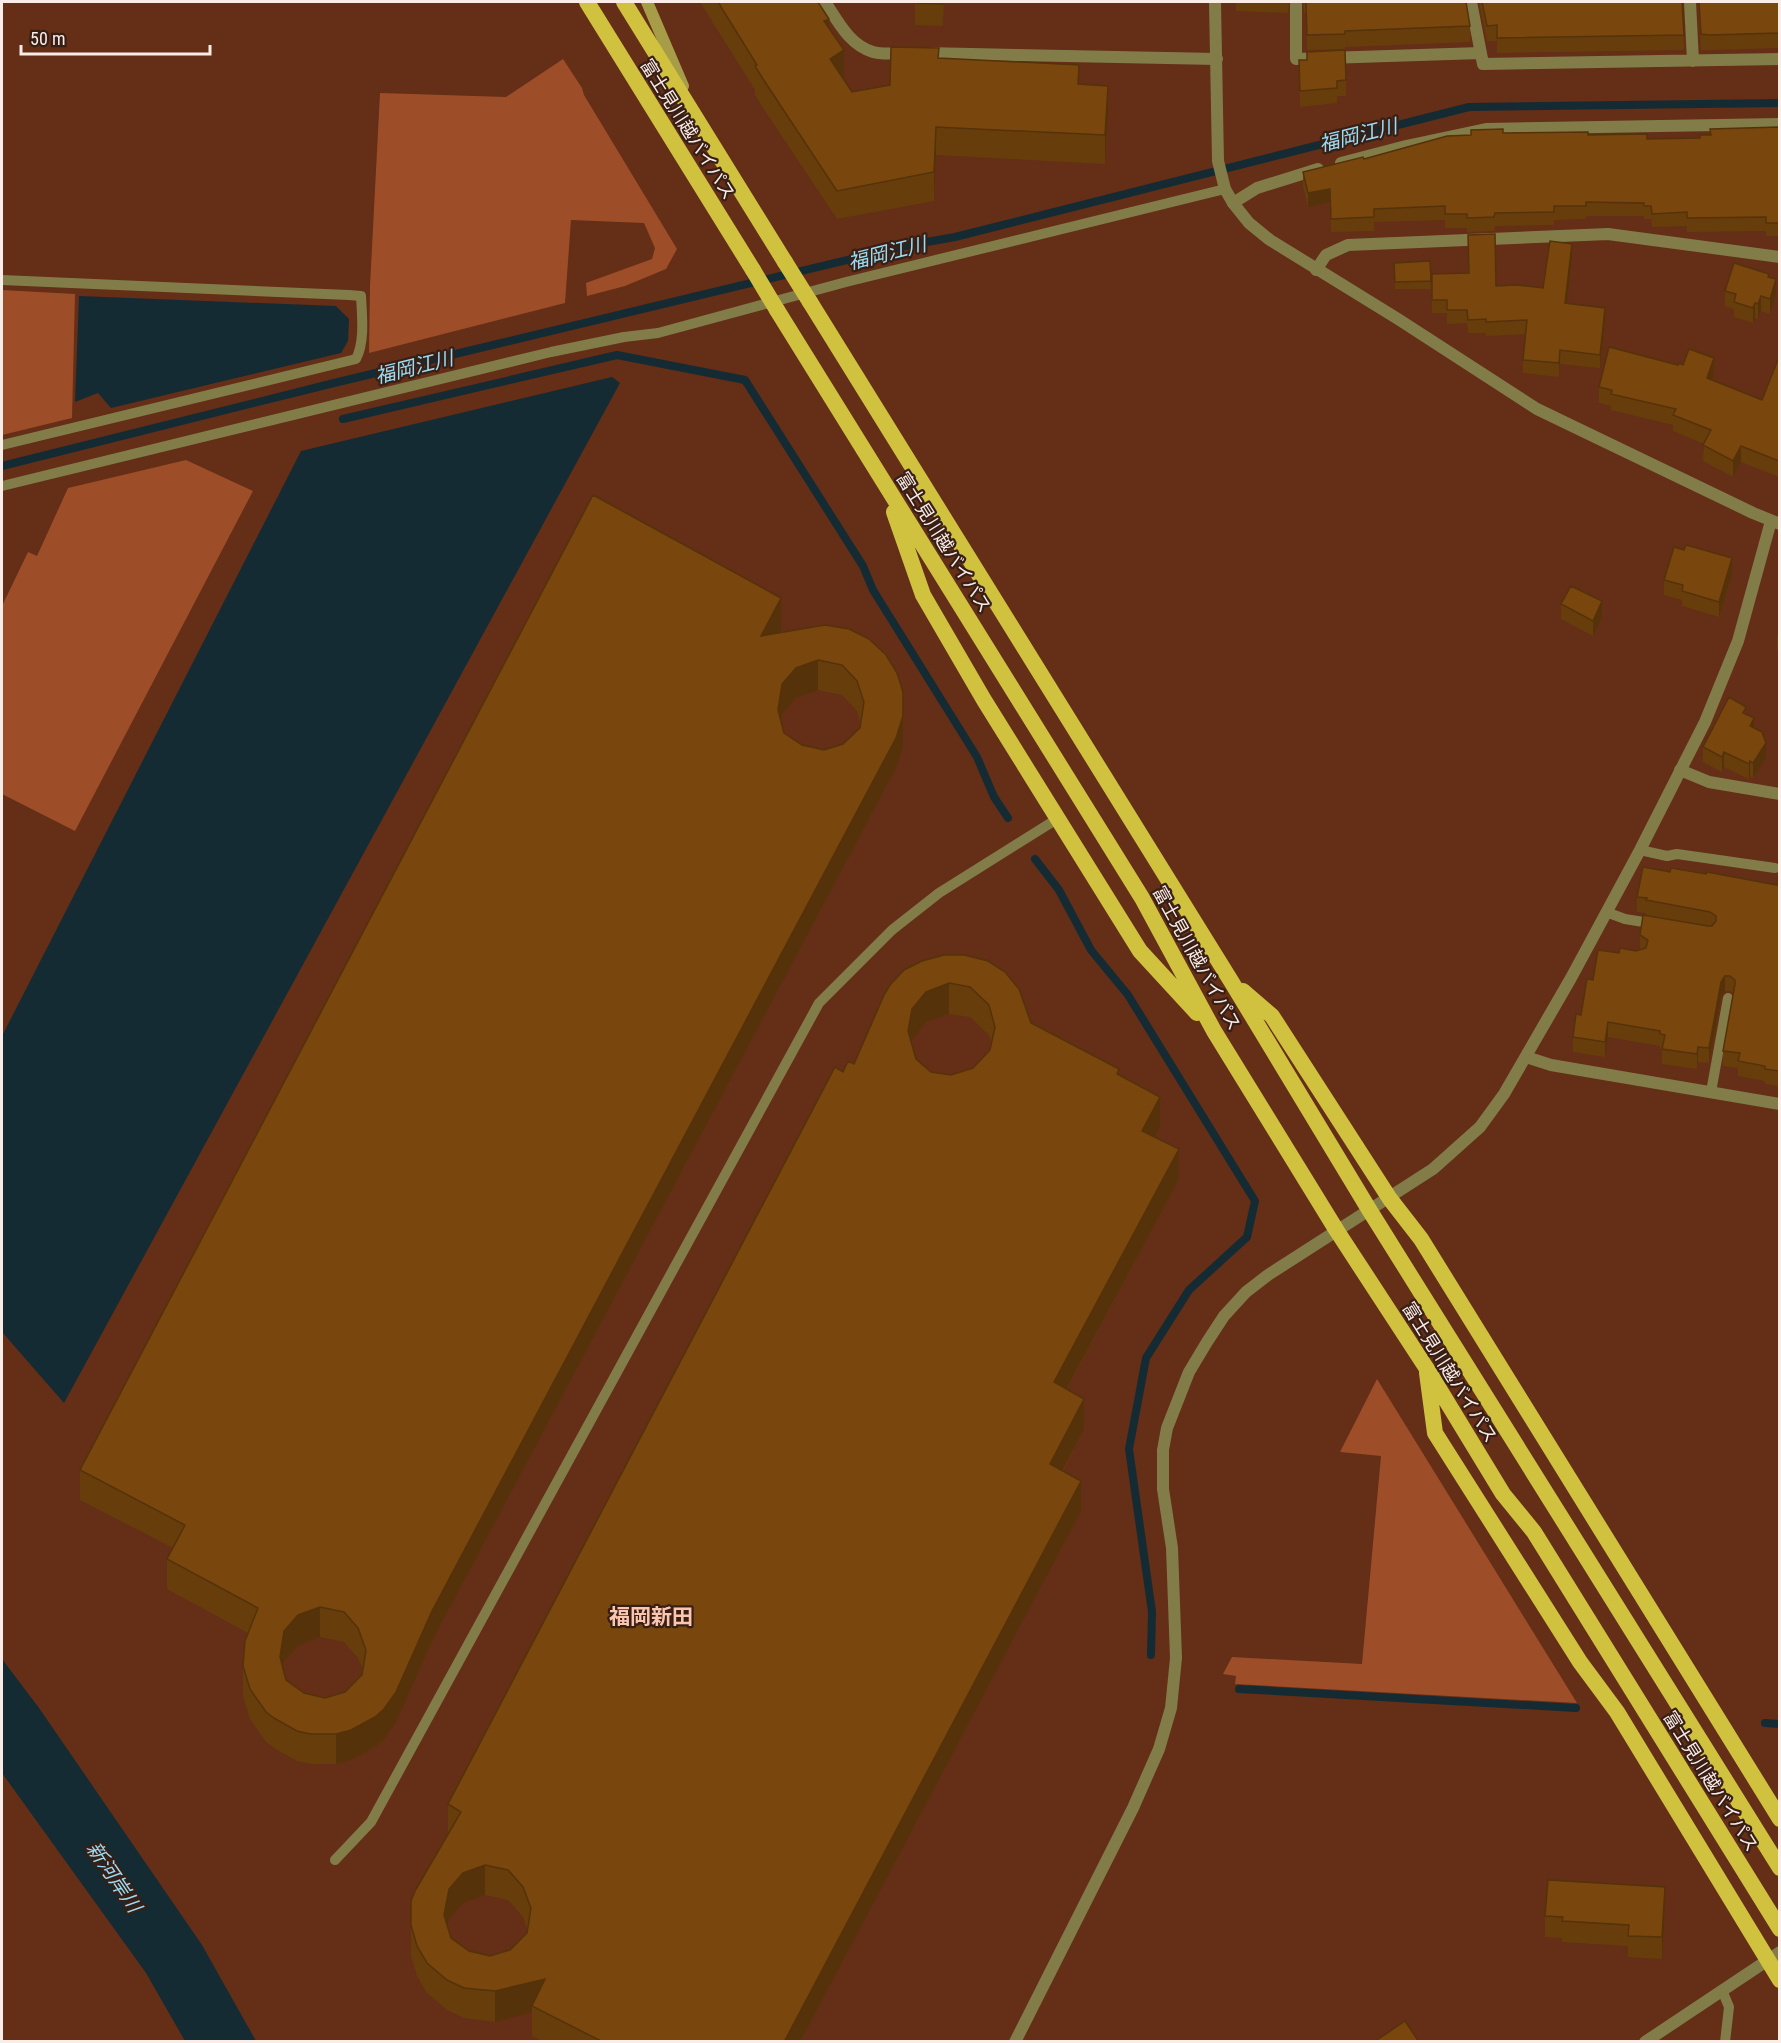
<svg xmlns="http://www.w3.org/2000/svg" width="1781" height="2043" font-family="'Roboto Condensed','Noto Sans JP',sans-serif">
<style>
.green{fill:#9e4d29}
.water{fill:#152b33}
.lines{fill:none;stroke-linecap:round;stroke-linejoin:round}
.stream{stroke:#152b33;stroke-width:8}
.service{stroke:#827c49;stroke-width:10}
.minor{stroke:#827c49;stroke-width:12}
.tertiary{stroke:#827c49;stroke-width:12}
.secondary{stroke:#a79d48;stroke-width:12}
.trunk{stroke:#d0c23f;stroke-width:16}
.trunk-bridge{stroke:#d0c23f;stroke-width:16}
.wall{fill:#683d0c;fill-rule:evenodd}
.shaded-wall{fill:#55320a}
.building{fill:#79470e;stroke:#55320a;stroke-width:1.5;fill-rule:evenodd}
.labels{text-anchor:middle;dominant-baseline:central;stroke-width:4.5;stroke-linejoin:round;paint-order:stroke}
.street-label{font-size:18px;fill:#faece7;stroke:#381f15}
.water-label{font-size:20px;font-style:italic;fill:#99dcf5;stroke:#381f15}
.quarter-label{font-size:21px;font-weight:bold;fill:#fbc6b0;stroke:#381f15}
</style>
<rect width="100%" height="100%" fill="#642e17"/>
<path class="green" d="M563,59L582,88L584,95L677,249L666,269L625,286L587,296L586,283L652,259L655,248L644,223L571,220L565,303L369,353L370,286L380,93L506,97Z
M2,290L75,294L72,418L2,435Z
M186,460L253,491L75,831L2,794V606L28,552L37,556L68,488Z
M1377,1379L1577,1703L1235,1684L1236,1676L1223,1674L1232,1657L1362,1664L1381,1456L1340,1452Z"/>
<path class="water" d="M79,296L336,306L349,319L348,341L341,353L111,408L98,393L75,402Z
M612,377L620,383L64,1403L2,1332V1036L301,451Z
M2,1659L39,1708L202,1945L256,2041H185L146,1973L2,1773Z"/>
<g class="lines">
<path class="stream" d="M343,419L617,355L745,380L863,566L873,590L977,757L994,797L1008,818
M2,466L334,383L910,245L955,237L1469,107L1780,103
M1035,859L1059,890L1091,950L1128,995L1255,1201L1247,1237L1189,1290L1146,1358L1129,1449L1152,1612L1151,1655
M1239,1689L1576,1708
M1765,1723L1780,1724"/>
<path class="service" d="M2,280L349,295L361,296C362,316 365,342 356,359L2,445
M2,486L551,352L624,337L658,333L846,282L1225,189
M1640,850L1667,856L1677,854L1775,868
M1606,912L1625,919L1656,924
M1711,1092L1728,998
M335,1860L371,1822L819,1003L892,930L939,893L1057,819
M1722,1990L1729,2007L1725,2042"/>
<path class="minor" d="M825,2C838,21 849,45 873,52C883,55 896,53 906,53
M1296,2V59L1481,53
M1471,2L1483,64L1780,59
M1690,2L1693,61
M924,53L1217,59
M1341,163L1406,146L1486,129L1780,124
M1233,203L1257,188L1318,169
M1316,270L1326,255L1348,245L1608,234L1780,257
M1680,770L1709,782L1780,794
M1526,1057L1551,1065L1780,1104"/>
<path class="tertiary" d="M1215,2L1218,161L1225,189L1233,203L1249,223L1270,240L1398,319L1537,409L1753,513L1780,524
M1015,2042L1133,1808L1159,1749L1171,1708L1176,1658L1172,1548L1163,1489V1450L1167,1428L1189,1372L1207,1342L1224,1316L1246,1292L1268,1275L1433,1169L1480,1127L1504,1094L1571,978L1640,850L1705,722L1738,641L1771,521
M1645,2042L1780,1952"/>
<path class="secondary" d="M647,2L683,86"/>
<path class="trunk" d="M587,2L753,270
M624,2L785,262
M810,302L1231,981L1370,1211L1780,1868
M777,310L1142,898L1214,1031L1337,1231L1427,1369L1503,1494L1534,1532L1780,1929
M894,512L923,595L984,700L1140,951L1197,1013
M1243,991L1272,1016L1390,1199L1421,1239L1780,1819
M1427,1373L1435,1433L1580,1662L1617,1712L1780,1980"/>
<path class="trunk-bridge" d="M785,262L810,302
M753,270L777,310"/>
</g>
<path class="wall" d="M700,2H818L829,28L844,79L852,92L890,85L939,58L1079,84L1108,115L1105,164L936,155L934,201L837,219L765,111L755,95V90Z
M915,2H944L943,26L915,25Z
M1236,2H1289L1288,13L1236,11Z
M1303,2H1466L1470,26V42L1345,47V49L1307,50L1306,13H1304Z
M1479,2H1682L1684,50L1497,53V41H1487Z
M1698,2H1779V48L1709,50H1701Z
M1299,60L1346,80V96H1337V103L1300,107Z
M1779,127V236H1766V231L1687,232V226L1652,227L1651,219H1644V216H1586V219L1554,220V225L1495,226L1494,231L1467,232V228H1445V220L1374,222V231L1331,232L1330,202L1308,207L1303,186V172L1364,159L1503,133L1588,135L1647,139L1700,138L1710,135Z
M1468,235L1496,286L1543,288L1572,258L1566,304L1605,321L1600,368L1560,364L1559,377L1523,373V360L1526,334L1486,336V333H1468L1467,323L1447,324V313H1432V274L1469,273Z
M1430,261L1431,289H1395L1394,263Z
M1769,277L1776,295L1770,314L1761,311L1758,319L1755,318L1753,323L1734,317V309L1725,306V291Z
M1779,357V477L1741,462L1733,477L1703,461L1704,444L1673,431V425L1611,410V406L1599,403V387L1714,374L1712,380L1762,400Z
M1732,574L1719,617L1682,606V600L1664,595V580Z
M1561,604L1602,617L1593,636L1561,619Z
M825,625L903,746L896,768L432,1641L396,1722L384,1739L375,1747L351,1760L336,1764H310L297,1761L274,1748L266,1742L250,1719L243,1696V1666L248,1633L167,1589V1559L173,1548L80,1500V1470L781,629L778,633ZM818,690L842,695L857,711L861,723L860,728L843,744L824,750L802,745L784,733L781,721L782,714L796,698ZM320,1637L344,1642L358,1658L363,1670L362,1675L345,1692L325,1698L304,1693L286,1680L283,1668L284,1661L298,1646Z
M1779,630V651L1777,650V636Z
M1746,714L1754,728L1766,758L1753,778L1750,777L1749,779L1724,767L1722,772L1703,762V747Z
M1670,872L1706,874L1777,885L1779,879V1086L1765,1084V1081L1738,1076V1068L1723,1066V1051L1734,994L1730,991H1725L1721,997L1709,1063L1698,1062L1697,1069L1662,1064V1049H1660V1046L1608,1037L1605,1057L1573,1052V1037L1593,980L1619,953L1640,950V935L1646,913L1637,912V897Z
M944,955L1031,1023L1119,1076L1160,1127L1155,1137L1179,1179L1067,1389L1084,1429L1063,1471L1081,1511L800,2042H544L532,2036V2012L495,2022L464,2018L447,2010L427,1993L417,1976L411,1955V1901L448,1834V1804L843,1072L854,1064ZM949,1014L970,1017L989,1035L991,1043L990,1050L973,1068L951,1075L931,1072L916,1059L911,1042L912,1040L926,1022ZM485,1895L508,1900L523,1917L527,1929V1933L510,1950L490,1956L469,1951L451,1938L448,1927L449,1919L463,1903Z
M1665,1909L1662,1959L1628,1957V1946L1562,1942V1938L1545,1937V1916Z"/>
<path class="shaded-wall" d="M829,19V48L824,21Z
M844,50V79L830,59Z
M1108,86V115L1105,164V135Z
M936,127V155L934,201V172Z
M1330,189V202L1308,207V193Z
M1572,244V258L1565,317V303Z
M1776,279V295L1770,314V299Z
M1761,296V311L1758,319V304Z
M1755,303V318L1753,323V308Z
M1605,308V321L1600,368V355Z
M1560,350V364L1559,377V363Z
M1714,358V374L1707,394V378Z
M1741,446V462L1733,477V461Z
M1732,558V574L1719,617V602Z
M781,598V629L761,666V636Z
M1602,601V617L1593,636V621Z
M818,660V690L796,698L782,714L778,740V710L782,684L796,668Z
M903,692V746L896,768L432,1641L396,1722L384,1739L375,1747L351,1760L336,1764V1734L432,1611Z
M1754,718V733L1750,726Z
M1766,743V758L1753,778V763Z
M1724,752V767L1722,772V757Z
M1750,761V777L1749,779V764Z
M1725,976V991L1721,997L1709,1063V1048L1721,982Z
M949,983V1014L926,1022L912,1040L908,1061V1031L912,1009L926,992Z
M1608,1022V1037L1605,1057V1042Z
M1698,1047V1062L1697,1069V1054Z
M1160,1097V1127L1142,1161V1131Z
M1179,1149V1179L1054,1412V1382Z
M1084,1399V1429L1050,1494V1464Z
M1081,1481V1511L800,2042H784Z
M320,1607V1637L298,1646L284,1661L280,1687V1657L284,1631L298,1615Z
M485,1865V1895L463,1903L449,1919L444,1945V1915L449,1889L463,1873Z
M1665,1887V1909L1662,1959V1937Z
M545,1979L532,2006V2012L495,2022V1991Z"/>
<path class="building" d="M718,2H818L829,19L824,21L844,50L830,59L852,92L890,85L891,47L939,48L938,58L1079,65L1078,84L1108,86L1105,135L936,127L934,172L837,191L765,82L755,66L757,65Z
M915,2H943V4L915,3Z
M1306,2H1466L1470,26L1345,31V34L1307,35Z
M1482,2H1682L1684,35L1497,38V25L1487,26Z
M1699,2H1779V33L1709,35L1701,34Z
M1345,50L1346,80L1337,81V88L1300,91L1299,60H1307V52Z
M1779,127V223H1766V217L1687,218V212L1652,214L1651,206H1644V203L1586,202V206H1554V212L1495,213L1494,217L1467,218V214H1445V206L1374,209V217L1331,219L1330,189L1308,193L1303,172L1363,157L1364,159L1447,136L1471,135V130L1503,129V133L1588,132V135L1647,134V139L1700,138V135H1711L1710,129Z
M1495,234L1496,286L1517,285L1543,288L1550,241L1572,244L1565,303L1605,308L1600,355L1560,350L1559,363L1523,360L1527,320L1486,322V319L1468,320L1467,310H1447V300H1432V274L1469,273L1468,235Z
M1430,261L1431,281L1395,282L1394,263Z
M1734,263L1769,274L1768,277L1776,279L1770,299L1761,296L1758,304L1755,303L1753,308L1734,302L1736,294L1725,291Z
M1609,347L1678,365L1679,363L1683,365L1689,349L1714,358L1707,378L1762,400L1779,357V461L1741,446L1733,461L1703,445L1711,430L1673,415L1676,409L1611,394L1612,390L1599,387Z
M593,495L781,598L761,636L825,625L849,629L869,639L886,655L897,673L903,692V716L896,738L432,1611L396,1692L384,1709L375,1717L351,1730L336,1734H310L297,1731L274,1718L266,1712L250,1689L243,1666L245,1641L258,1608L167,1559L185,1525L80,1470ZM818,660L842,665L857,681L864,702L860,728L843,744L824,750L802,745L784,733L778,710L782,684L796,668ZM320,1607L344,1612L358,1628L366,1650L362,1675L345,1692L325,1698L304,1693L286,1680L280,1657L284,1631L298,1615Z
M1686,545L1732,558L1719,602L1682,591L1683,585L1664,580L1674,547L1684,550Z
M1571,586L1602,601L1593,621L1561,604Z
M1729,697L1746,707L1743,713L1754,718L1750,726L1762,732L1766,743L1753,763L1750,761L1749,764L1724,752L1722,757L1703,747Z
M1643,867L1670,872L1671,868L1706,874L1707,872L1777,885L1778,879H1779V1071L1765,1069V1066L1738,1061L1740,1053L1723,1051L1735,984V980L1730,976H1725L1721,982L1709,1048L1698,1047L1697,1054L1662,1049L1665,1035L1660,1034V1031L1608,1022L1605,1042L1573,1037L1576,1014L1581,1015L1587,979L1593,980L1598,950L1619,953L1620,948L1636,951L1646,948L1648,940L1640,935L1643,915L1708,926H1712L1716,921V916L1710,912L1646,900L1647,898L1637,897Z
M944,955H964L988,961L1005,972L1019,989L1031,1023L1119,1069L1117,1074L1160,1097L1142,1131L1179,1149L1054,1382L1084,1399L1050,1464L1081,1481L784,2042H603L532,2006L545,1979L495,1991L464,1988L447,1980L427,1963L417,1946L411,1925V1901L415,1891L461,1812L448,1804L835,1067L843,1072L848,1061L854,1064L884,995L890,985L904,970L922,961ZM949,983L970,987L989,1005L995,1027L990,1050L973,1068L951,1075L931,1072L916,1059L908,1031L912,1009L926,992ZM485,1865L508,1870L523,1887L531,1908L527,1933L510,1950L490,1956L469,1951L451,1938L444,1915L449,1889L463,1873Z
M1548,1880L1665,1887L1662,1937L1628,1936L1629,1925L1562,1921L1563,1917L1545,1916Z
M1405,2021L1419,2042H1374Z"/>
<g class="labels">
<g class="street-label">
<text transform="translate(688 129) rotate(58)">富士見川越バイパス</text>
<text transform="translate(944 542) rotate(58)">富士見川越バイパス</text>
<text transform="translate(1197 958) rotate(61)">富士見川越バイパス</text>
<text transform="translate(1450 1372) rotate(58)">富士見川越バイパス</text>
<text transform="translate(1711 1781) rotate(58)">富士見川越バイパス</text>
</g>
<g class="water-label">
<text transform="translate(1358 135) rotate(-14)">福岡江川</text>
<text transform="translate(887 253) rotate(-14)">福岡江川</text>
<text transform="translate(414 367) rotate(-14)">福岡江川</text>
<text transform="translate(114 1877) rotate(56)">新河岸川</text>
</g>
<g class="quarter-label">
<text x="651" y="1617">福岡新田</text>
</g>
</g>
<rect width="1781" height="2043" fill="none" stroke="#faece7" stroke-width="6"/>
<path d="M21 45v9h189v-9" fill="none" stroke="#faece7" stroke-width="3"/>
<text x="30" y="45" font-size="18" fill="#faece7" stroke="#381f15" stroke-width="4.5" paint-order="stroke">50 m</text>
</svg>
